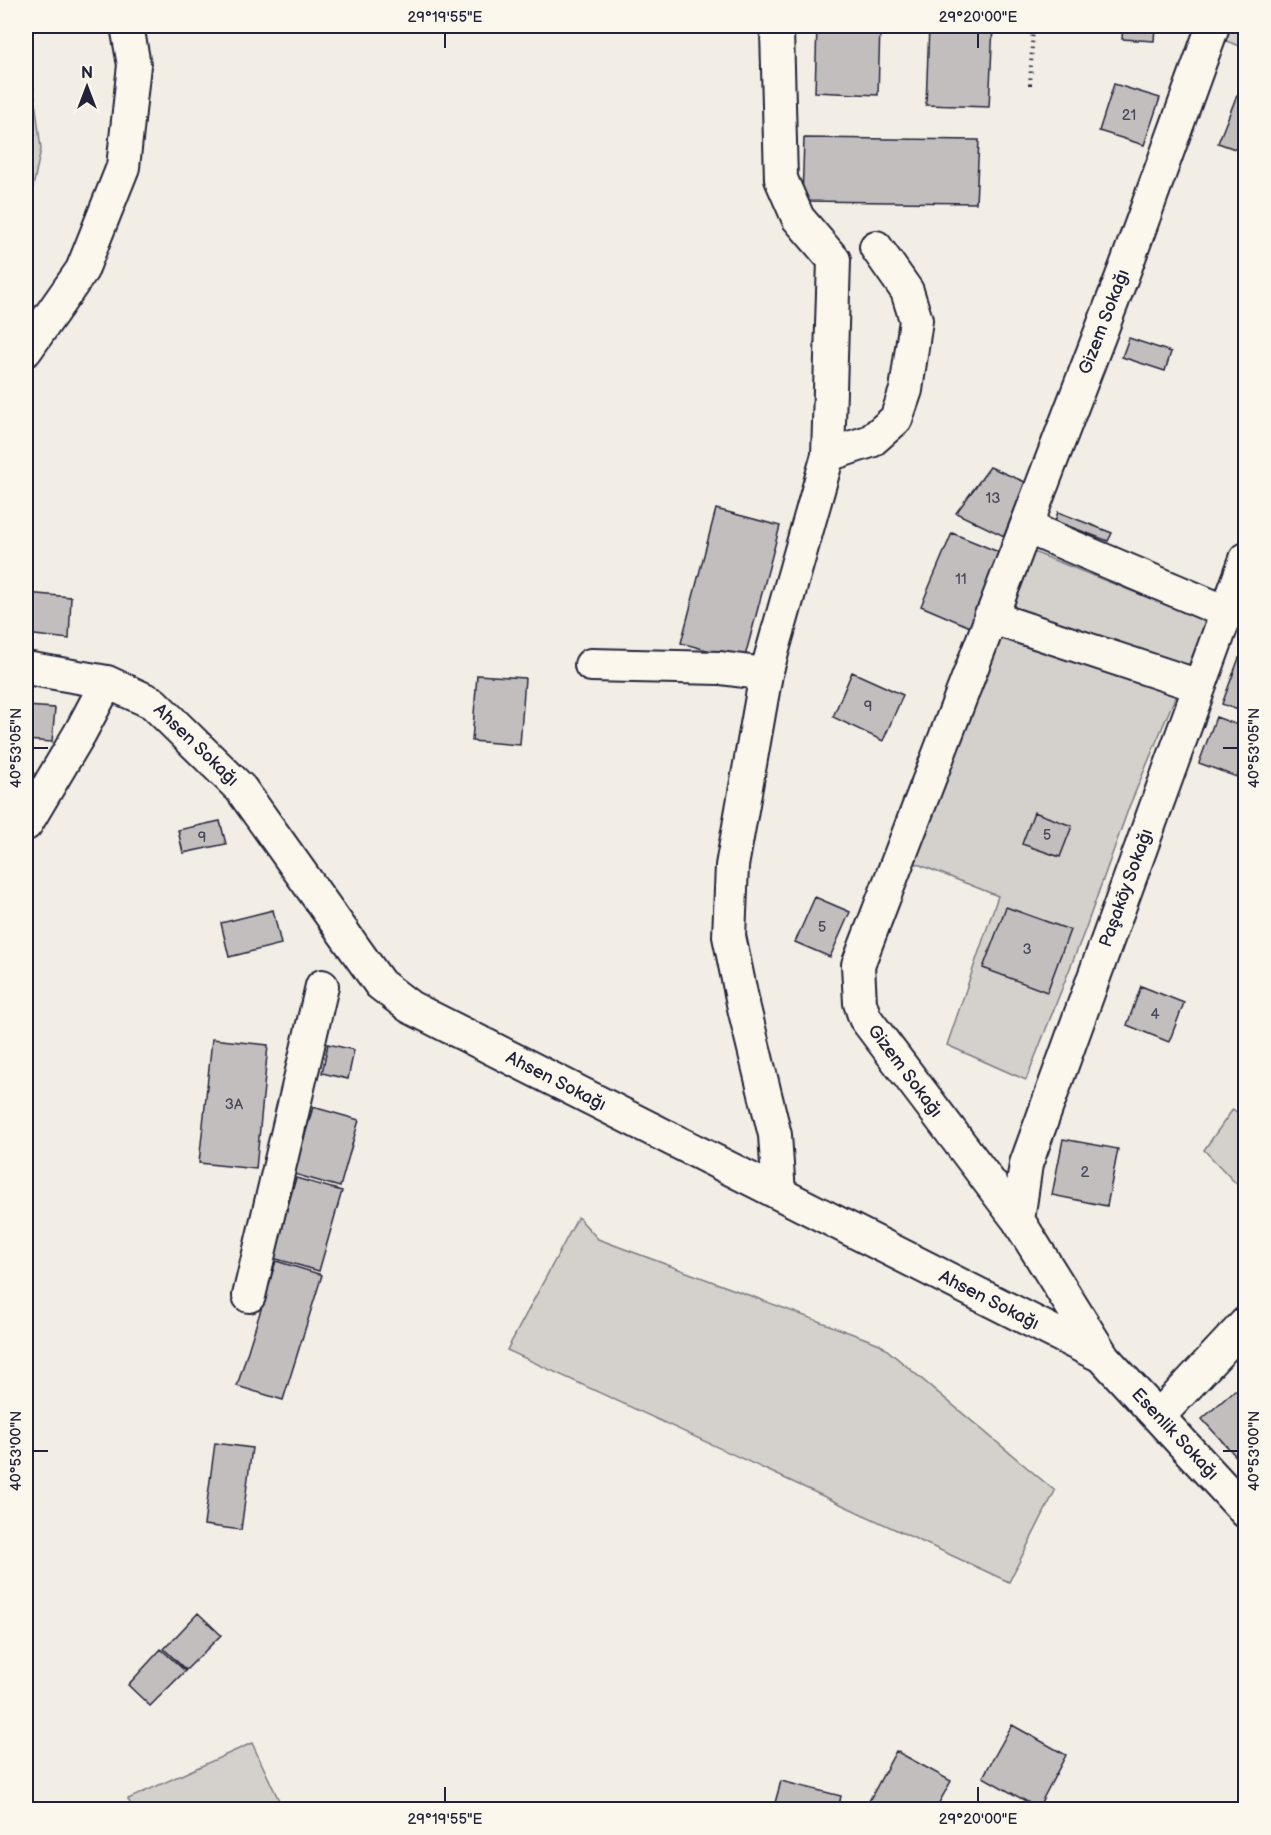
<svg xmlns="http://www.w3.org/2000/svg" width="1271" height="1835" font-family="'Balsamiq Sans',sans-serif">
<style>
.green{fill:#d4d1cc;stroke:#7b7a84;stroke-width:1.5}
.building{fill:#c2bebe;stroke:#22223b;stroke-width:1.5}
.lines{fill:none;stroke-linecap:round;stroke-linejoin:round}
.minor-casing{stroke:#22223b;stroke-width:36}
.path{stroke:#22223b;stroke-width:4;stroke-dasharray:1.5 4.5;stroke-linecap:butt}
.minor{stroke:#fbf7ec;stroke-width:32}
.ticks{fill:none;stroke:#22223b;stroke-width:2}
.labels{text-anchor:middle;dominant-baseline:central;stroke-width:5;stroke-linejoin:round;paint-order:stroke}
.number-label{font-size:15px;fill:#4a495c}
.street-label{font-size:18px;fill:#22223b;stroke:#fbf7ec}
.neatline{fill:none;stroke:#22223b;stroke-width:2}
.ticks-label{font-size:15px;text-anchor:middle;fill:#22223b}
</style>
<rect width="100%" height="100%" fill="#f2eee5"/>
<filter id="ink" filterUnits="userSpaceOnUse"><feTurbulence type="fractalNoise" baseFrequency=".0167" numOctaves="2"/><feDisplacementMap in="SourceGraphic" scale="12" xChannelSelector="R" yChannelSelector="G"/><feConvolveMatrix kernelMatrix="1 2 1 2 8 2 1 2 1" color-interpolation-filters="sRGB"/></filter>
<g filter="url(#ink)">
<path class="green" d="M26,26L41,149L26,220Z
M1225,26H1245V48L1221,39Z
M1031,551L1207,621L1129,807L1085,930L1026,1080L947,1045L998,896L915,863Z
M1233,1109L1245,1119V1193L1204,1150Z
M578,1217L598,1239L880,1344L1055,1491L1009,1582L507,1350Z
M252,1743L283,1809H133L128,1799Z"/>
<path class="building" d="M817,26H880L878,95L815,92Z
M929,26H993L989,107L926,105Z
M1123,26H1155L1154,41L1122,39Z
M1114,84L1160,98L1144,145L1099,131Z
M1237,95L1246,98V133L1238,150L1218,143Z
M804,138L979,140L976,203L802,201Z
M1129,338L1171,352L1165,371L1122,357Z
M990,467L1025,482L1004,536L956,513Z
M716,509L780,526L744,660L681,643Z
M1058,512L1112,533L1108,541L1055,521Z
M952,533L1001,553L970,627L921,606Z
M26,593L71,597L69,639L26,634Z
M1239,658L1246,660V713L1222,704Z
M852,672L903,695L883,741L833,717Z
M477,675L525,678L520,745L472,741Z
M26,706L55,708L52,742L26,740Z
M1216,717L1246,728V754L1237,777L1199,763Z
M1034,812L1072,826L1060,857L1022,844Z
M220,821L226,844L183,853L178,830Z
M815,897L850,912L830,957L795,942Z
M1006,907L1070,930L1047,992L983,968Z
M273,910L281,944L229,957L221,923Z
M1141,986L1184,1003L1169,1042L1127,1025Z
M212,1039L268,1045L256,1169L199,1163Z
M328,1044L354,1050L348,1079L322,1073Z
M313,1107L359,1120L340,1187L294,1174Z
M1063,1139L1118,1149L1107,1206L1052,1195Z
M296,1178L342,1191L319,1271L273,1258Z
M276,1261L322,1275L283,1400L237,1386Z
M1235,1390L1246,1401V1460L1242,1463L1202,1419Z
M215,1443L252,1448L241,1530L204,1525Z
M198,1613L221,1635L186,1670L164,1649Z
M161,1649L185,1671L150,1706L128,1685Z
M1012,1725L1066,1755L1038,1808L983,1777Z
M896,1751L951,1781L935,1810H879L868,1803Z
M781,1781L841,1796L838,1810H773Z"/>
<g class="lines">
<g class="minor-casing">
<path id="minor" d="M774,26L777,31L781,179L798,218L834,260L828,455L766,674L732,866L729,936L744,1008L775,1135L779,1193
M1213,26L1126,266L858,965L860,1003L865,1018L1018,1220L1104,1358L1246,1512
M26,350L82,270L123,167L134,65L127,26
M828,455L871,441L896,419L906,390L916,320L907,291L876,247
M1026,527L1226,612
M990,617L1199,686
M591,665L720,668L766,674
M26,668L107,682L153,703L241,789L380,984L410,1007L1103,1357
M26,824L80,733L107,682
M1018,1220L1026,1164L1246,559
M249,1296L322,986
M1159,1416L1246,1323"/>
</g>
<path class="path" d="M1030,85L1033,26"/>
<use href="#minor" class="minor"/>
</g>
</g>
<path class="ticks" d="M445,33V48M978,33V48M33,748H48M1223,748H1238M33,1451H48M1223,1451H1238M445,1787V1802M978,1787V1802"/>
<g class="labels">
<g class="number-label">
<text x="1129" y="115">21</text>
<text x="993" y="498">13</text>
<text x="961" y="579">11</text>
<text x="868" y="706">9</text>
<text x="1047" y="835">5</text>
<text x="202" y="837">9</text>
<text x="822" y="927">5</text>
<text x="1027" y="949">3</text>
<text x="1155" y="1014">4</text>
<text x="234" y="1104">3A</text>
<text x="1085" y="1172">2</text>
</g>
<g class="street-label">
<text transform="translate(1104 322) rotate(-69)">Gizem Sokağı</text>
<text transform="translate(196 745) rotate(44)">Ahsen Sokağı</text>
<text transform="translate(1126 888) rotate(-70)">Paşaköy Sokağı</text>
<text transform="translate(905 1071) rotate(53)">Gizem Sokağı</text>
<text transform="translate(556 1081) rotate(27)">Ahsen Sokağı</text>
<text transform="translate(989 1300) rotate(27)">Ahsen Sokağı</text>
<text transform="translate(1175 1434) rotate(47)">Esenlik Sokağı</text>
</g>
</g>
<rect width="1271" height="1835" fill="none" stroke="#fbf7ec" stroke-width="66"/>
<g transform="translate(87 87)" stroke="#fbf7ec" stroke-width="4.5" paint-order="stroke">
<path d="M0-4.5L10 22L0 15L-10 22Z" fill="#22223b"/>
<text y="-9" font-size="16" font-weight="bold" text-anchor="middle" fill="#22223b">N</text>
</g>
<rect x="33" y="33" width="1205" height="1769" class="neatline"/>
<g class="ticks-label">
<text x="445" y="22">29°19'55"E</text>
<text x="978" y="22">29°20'00"E</text>
<text transform="translate(16 748) rotate(-90)" y="5">40°53'05"N</text>
<text transform="translate(1254 748) rotate(-90)" y="5">40°53'05"N</text>
<text transform="translate(16 1451) rotate(-90)" y="5">40°53'00"N</text>
<text transform="translate(1254 1451) rotate(-90)" y="5">40°53'00"N</text>
<text x="445" y="1824">29°19'55"E</text>
<text x="978" y="1824">29°20'00"E</text>
</g>
</svg>
